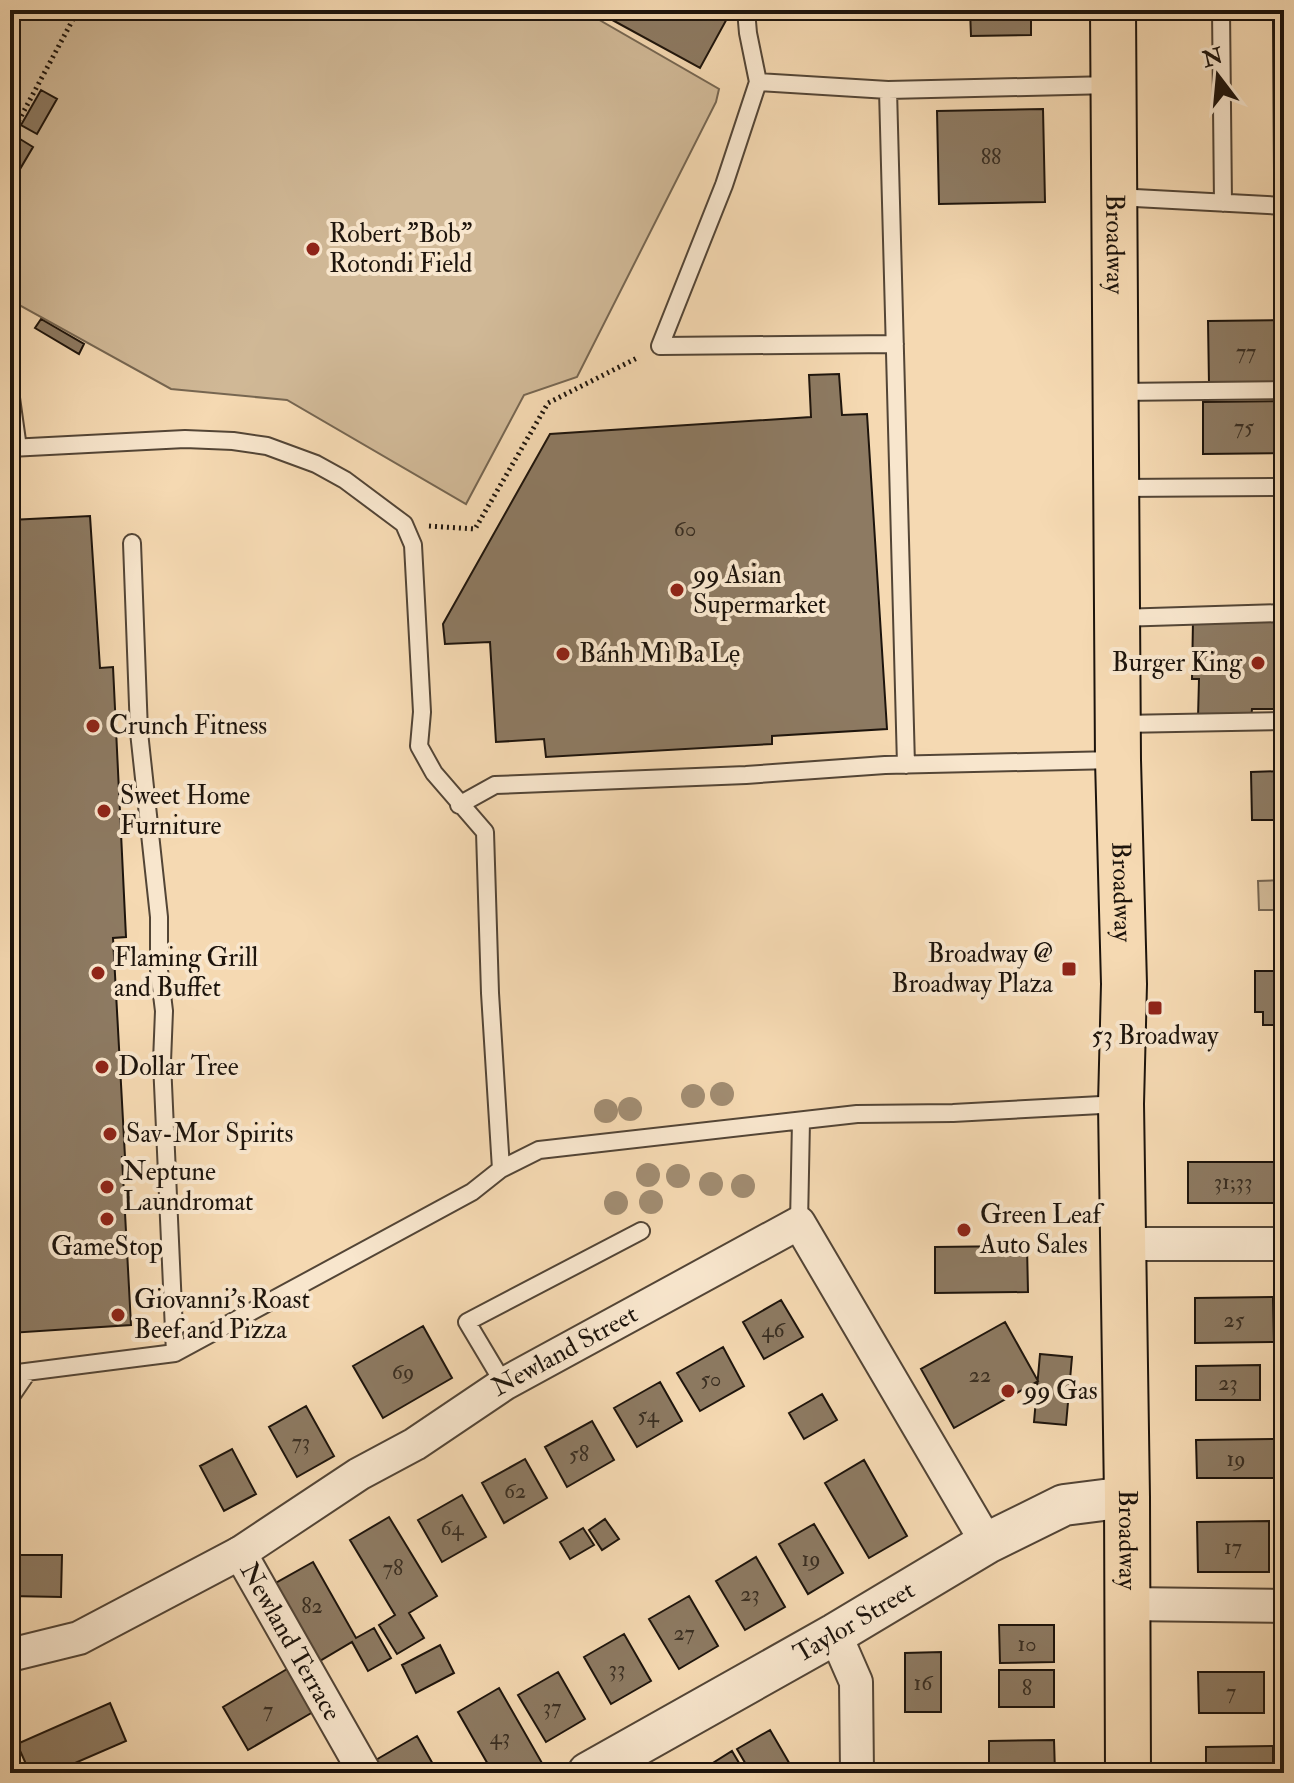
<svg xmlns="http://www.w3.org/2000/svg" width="1294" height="1783" font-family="'IM FELL Double Pica',serif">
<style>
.green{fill:#d0b896;stroke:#766651;stroke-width:2}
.building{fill:#8d7a62;stroke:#1d140c;stroke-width:2}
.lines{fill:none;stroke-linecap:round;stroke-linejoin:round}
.service-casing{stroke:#534536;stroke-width:20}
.minor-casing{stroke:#534536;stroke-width:36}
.tertiary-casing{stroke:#534536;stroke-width:44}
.primary-casing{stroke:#1d140c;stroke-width:48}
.path{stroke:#1d140c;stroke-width:5;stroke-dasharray:2 4;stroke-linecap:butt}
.service{stroke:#f8e6cd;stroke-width:16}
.minor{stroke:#f8e6cd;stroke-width:32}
.tertiary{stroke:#f8e6cd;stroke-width:40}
.primary{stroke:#f5d9b2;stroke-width:44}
.tree{fill:#a18c71}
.poi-dot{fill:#8f2418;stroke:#f8e6cd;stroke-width:3}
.labels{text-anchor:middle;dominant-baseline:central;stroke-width:8;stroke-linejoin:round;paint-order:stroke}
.number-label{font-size:22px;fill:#392e22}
.poi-label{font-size:26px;fill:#1d140c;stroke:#f8e6cd;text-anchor:start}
.street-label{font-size:26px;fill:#1d140c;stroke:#f8e6cd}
</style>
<rect width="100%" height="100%" fill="#f5d9b2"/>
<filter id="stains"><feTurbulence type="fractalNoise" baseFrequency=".0025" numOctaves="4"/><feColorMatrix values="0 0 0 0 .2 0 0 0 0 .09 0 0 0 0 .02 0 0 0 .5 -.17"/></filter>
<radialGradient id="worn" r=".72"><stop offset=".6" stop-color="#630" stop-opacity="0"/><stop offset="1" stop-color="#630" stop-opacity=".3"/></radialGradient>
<path class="green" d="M10,10H582L719,89L716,102L577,377L524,395L466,504L287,400L171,389L10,300Z
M1284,880V910H1259L1258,881Z"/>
<path class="building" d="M594,10H720L729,15L700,68Z
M970,10H1031V35L971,36Z
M1273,18H1284V168H1274Z
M41,90L57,99L37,134L21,125Z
M1043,109L1045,202L939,204L937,111Z
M20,139L33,147L10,186V157Z
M41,319L84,344L79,354L35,328Z
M1284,320V383L1209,384L1208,321Z
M839,374L842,415L867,414L887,729L772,736V744L546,757L544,739L496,742L490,642L445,644L443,624L550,434L811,417L809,375Z
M1284,401V453L1203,454V402Z
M90,516L100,668L113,667L126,937L113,938L125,1157H122L131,1325L10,1333V520Z
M1193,620L1284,622V709H1252L1251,719L1198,718L1199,679H1192Z
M1284,771V820H1252L1251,772Z
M1284,940V1037H1279V1025H1263V1012H1255V971H1279L1278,941Z
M1188,1162H1278V1203H1188Z
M1027,1246L1028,1292L935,1293V1247Z
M1273,1297L1274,1342L1195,1343V1298Z
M781,1300L803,1337L764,1359L743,1322Z
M1005,1322L1038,1381L954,1428L921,1369Z
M423,1326L452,1378L383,1418L353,1366Z
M723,1347L744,1386L700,1411L677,1373Z
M1040,1354L1072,1357L1066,1425L1034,1422Z
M1260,1365V1400H1196V1366Z
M660,1382L682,1421L637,1447L614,1408Z
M822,1394L837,1420L804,1439L789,1413Z
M306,1406L334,1456L297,1477L269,1427Z
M592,1421L614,1460L567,1487L545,1447Z
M1275,1439V1478H1197L1196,1440Z
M232,1449L256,1494L224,1511L200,1466Z
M525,1459L547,1498L504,1523L482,1483Z
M864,1460L907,1536L869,1558L825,1483Z
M462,1495L486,1537L442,1562L418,1520Z
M389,1517L437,1596L409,1613L424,1638L397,1654L379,1625L395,1615L350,1540Z
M605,1519L619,1539L602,1550L589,1530Z
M1269,1521V1572H1198L1197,1522Z
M814,1524L843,1573L808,1594L779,1544Z
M583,1528L594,1545L570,1559L560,1542Z
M10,1555H62L61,1597L10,1596Z
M756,1557L785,1607L745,1630L716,1581Z
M313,1562L356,1638L374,1628L391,1658L368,1671L352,1642L318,1662L274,1584Z
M689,1596L718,1646L679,1669L649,1619Z
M999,1625H1054V1662L1000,1663Z
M624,1634L651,1681L611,1704L584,1657Z
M440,1645L454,1673L416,1693L402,1665Z
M941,1652V1712H905V1653Z
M287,1669L313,1712L248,1750L223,1707Z
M999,1670H1054V1707H999Z
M558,1672L585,1719L546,1742L518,1695Z
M1198,1672H1264V1713H1199Z
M499,1688L542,1763L524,1773H493L458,1712Z
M110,1703L126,1741L52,1773H30L17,1744Z
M770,1730L795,1773H751L737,1749Z
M417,1736L438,1773H381L374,1761Z
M1054,1740L1055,1773H989V1741Z
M1273,1746V1773H1206V1747Z
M732,1751L745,1773H701L700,1771Z
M919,1768V1773H885V1769Z"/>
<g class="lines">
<g class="service-casing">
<path id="service" d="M746,10L748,33L758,82L724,185L660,346L895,344
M1221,10L1223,203
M758,82L888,90L1112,85
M888,90L906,765
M1116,197L1284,206
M10,391L18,448
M1118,392L1284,390
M10,448L185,439L233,441L267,446L316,464L345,480L404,524L413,545L422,712L419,746L434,773L485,832L490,993L501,1169
M1118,488L1284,487
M132,543L139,732L159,917V970L164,1011L162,1062L175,1353L472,1192L501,1169L539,1150L857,1114L953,1113L1120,1104
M1118,618L1284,613
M1121,724L1284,721
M459,805L495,785L746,775L885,765L1116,760
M799,1223L801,1121
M10,1374L175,1353
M504,1384L467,1322L641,1231
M10,1398L27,1373"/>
</g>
<g class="minor-casing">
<g id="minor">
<path d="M1124,1244H1284"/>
<path id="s1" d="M240,1553L365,1773"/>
<path d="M1126,1604L1284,1606"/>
<path d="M835,1634L856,1682L857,1773"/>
<path id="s2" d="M10,1655L79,1638L240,1553L359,1474L415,1444L504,1384L799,1223L987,1543"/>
</g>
</g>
<g class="tertiary-casing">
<g id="tertiary">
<path id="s3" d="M588,1773L835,1634L987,1543L1064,1505L1127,1497"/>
</g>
</g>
<g class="primary-casing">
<g id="primary">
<path id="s4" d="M1113,10L1118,760L1124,984L1121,1104L1127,1497L1128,1773"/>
</g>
</g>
<path class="path" d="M10,137L78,10
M429,526L475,529L548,403L639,357"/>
<use href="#service" class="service"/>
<use href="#minor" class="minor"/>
<use href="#tertiary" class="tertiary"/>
<use href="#primary" class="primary"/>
</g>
<g class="tree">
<circle cx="722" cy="1094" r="12"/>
<circle cx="693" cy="1096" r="12"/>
<circle cx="630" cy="1109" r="12"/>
<circle cx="606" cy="1111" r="12"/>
<circle cx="648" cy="1175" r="12"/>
<circle cx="678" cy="1176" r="12"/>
<circle cx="711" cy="1184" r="12"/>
<circle cx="743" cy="1186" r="12"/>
<circle cx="651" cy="1202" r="12"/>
<circle cx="616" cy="1203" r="12"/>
</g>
<g class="poi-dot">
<circle cx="313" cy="249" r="8"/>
<circle cx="677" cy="590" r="8"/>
<circle cx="563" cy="654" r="8"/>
<circle cx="1258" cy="663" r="8"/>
<circle cx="93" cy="726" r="8"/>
<circle cx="104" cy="811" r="8"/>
<rect x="1061" y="961" width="16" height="16" rx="4"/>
<circle cx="98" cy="973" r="8"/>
<rect x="1147" y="1000" width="16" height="16" rx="4"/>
<circle cx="102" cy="1067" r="8"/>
<circle cx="110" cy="1134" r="8"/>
<circle cx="107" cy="1187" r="8"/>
<circle cx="107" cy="1219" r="8"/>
<circle cx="964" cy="1230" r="8"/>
<circle cx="118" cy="1315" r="8"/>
<circle cx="1008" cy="1391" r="8"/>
</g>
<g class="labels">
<g class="number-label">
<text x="991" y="157">88</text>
<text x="1246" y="352">77</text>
<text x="1244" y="427">75</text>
<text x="685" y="529">60</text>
<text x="1233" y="1182">31;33</text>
<text x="1234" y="1320">25</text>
<text x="773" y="1330">46</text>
<text x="403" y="1372">69</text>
<text x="980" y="1375">22</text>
<text x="711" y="1379">50</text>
<text x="1228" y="1383">23</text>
<text x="648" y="1415">54</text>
<text x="301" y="1442">73</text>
<text x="579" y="1454">58</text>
<text x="1236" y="1459">19</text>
<text x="515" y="1491">62</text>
<text x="452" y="1528">64</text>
<text x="1233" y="1547">17</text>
<text x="811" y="1559">19</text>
<text x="393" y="1568">78</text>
<text x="750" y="1594">23</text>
<text x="312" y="1606">82</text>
<text x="684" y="1633">27</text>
<text x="1027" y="1644">10</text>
<text x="617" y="1669">33</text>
<text x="923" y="1683">16</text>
<text x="1027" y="1688">8</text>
<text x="1231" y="1692">7</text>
<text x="552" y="1707">37</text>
<text x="268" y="1710">7</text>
<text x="500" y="1737">43</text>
</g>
<g class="poi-label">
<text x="329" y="234">Robert "Bob"<tspan x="329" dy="30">Rotondi Field</tspan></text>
<text x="693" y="575">99 Asian<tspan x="693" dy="30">Supermarket</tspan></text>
<text x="579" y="654">Bánh Mì Ba Lẹ</text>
<text x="1242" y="663" text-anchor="end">Burger King</text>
<text x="109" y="726">Crunch Fitness</text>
<text x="120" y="796">Sweet Home<tspan x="120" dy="30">Furniture</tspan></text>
<text x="1053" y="954" text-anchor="end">Broadway @<tspan x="1053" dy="30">Broadway Plaza</tspan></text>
<text x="114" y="958">Flaming Grill<tspan x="114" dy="30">and Buffet</tspan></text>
<text x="1155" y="1036" text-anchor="middle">53 Broadway</text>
<text x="118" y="1067">Dollar Tree</text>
<text x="126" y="1134">Sav-Mor Spirits</text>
<text x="123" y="1172">Neptune<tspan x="123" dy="30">Laundromat</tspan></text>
<text x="980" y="1215">Green Leaf<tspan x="980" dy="30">Auto Sales</tspan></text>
<text x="107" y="1247" text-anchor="middle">GameStop</text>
<text x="134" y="1300">Giovanni's Roast<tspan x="134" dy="30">Beef and Pizza</tspan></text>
<text x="1024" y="1391">99 Gas</text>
</g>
<g class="street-label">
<text stroke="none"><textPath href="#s4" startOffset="234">Broadway</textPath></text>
<text stroke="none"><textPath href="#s4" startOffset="882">Broadway</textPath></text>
<text stroke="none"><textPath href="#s2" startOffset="636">Newland Street</textPath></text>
<text stroke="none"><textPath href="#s4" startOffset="1530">Broadway</textPath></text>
<text stroke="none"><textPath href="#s3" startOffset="306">Taylor Street</textPath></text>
<text stroke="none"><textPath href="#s1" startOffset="102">Newland Terrace</textPath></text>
</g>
</g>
<rect width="1294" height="1783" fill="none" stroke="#f5d9b2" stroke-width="40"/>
<rect x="12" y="12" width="1270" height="1759" fill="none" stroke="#1d140c" stroke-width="4"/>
<rect x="20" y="20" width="1254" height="1743" fill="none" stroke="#1d140c" stroke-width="2"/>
<g transform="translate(1218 76) rotate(344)" stroke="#f8e6cd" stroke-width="6" paint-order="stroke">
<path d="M0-6L14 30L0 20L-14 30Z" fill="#1d140c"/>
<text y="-12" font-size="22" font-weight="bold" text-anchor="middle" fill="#1d140c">N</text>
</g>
<rect width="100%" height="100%" filter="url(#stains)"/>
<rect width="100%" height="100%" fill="url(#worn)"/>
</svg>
